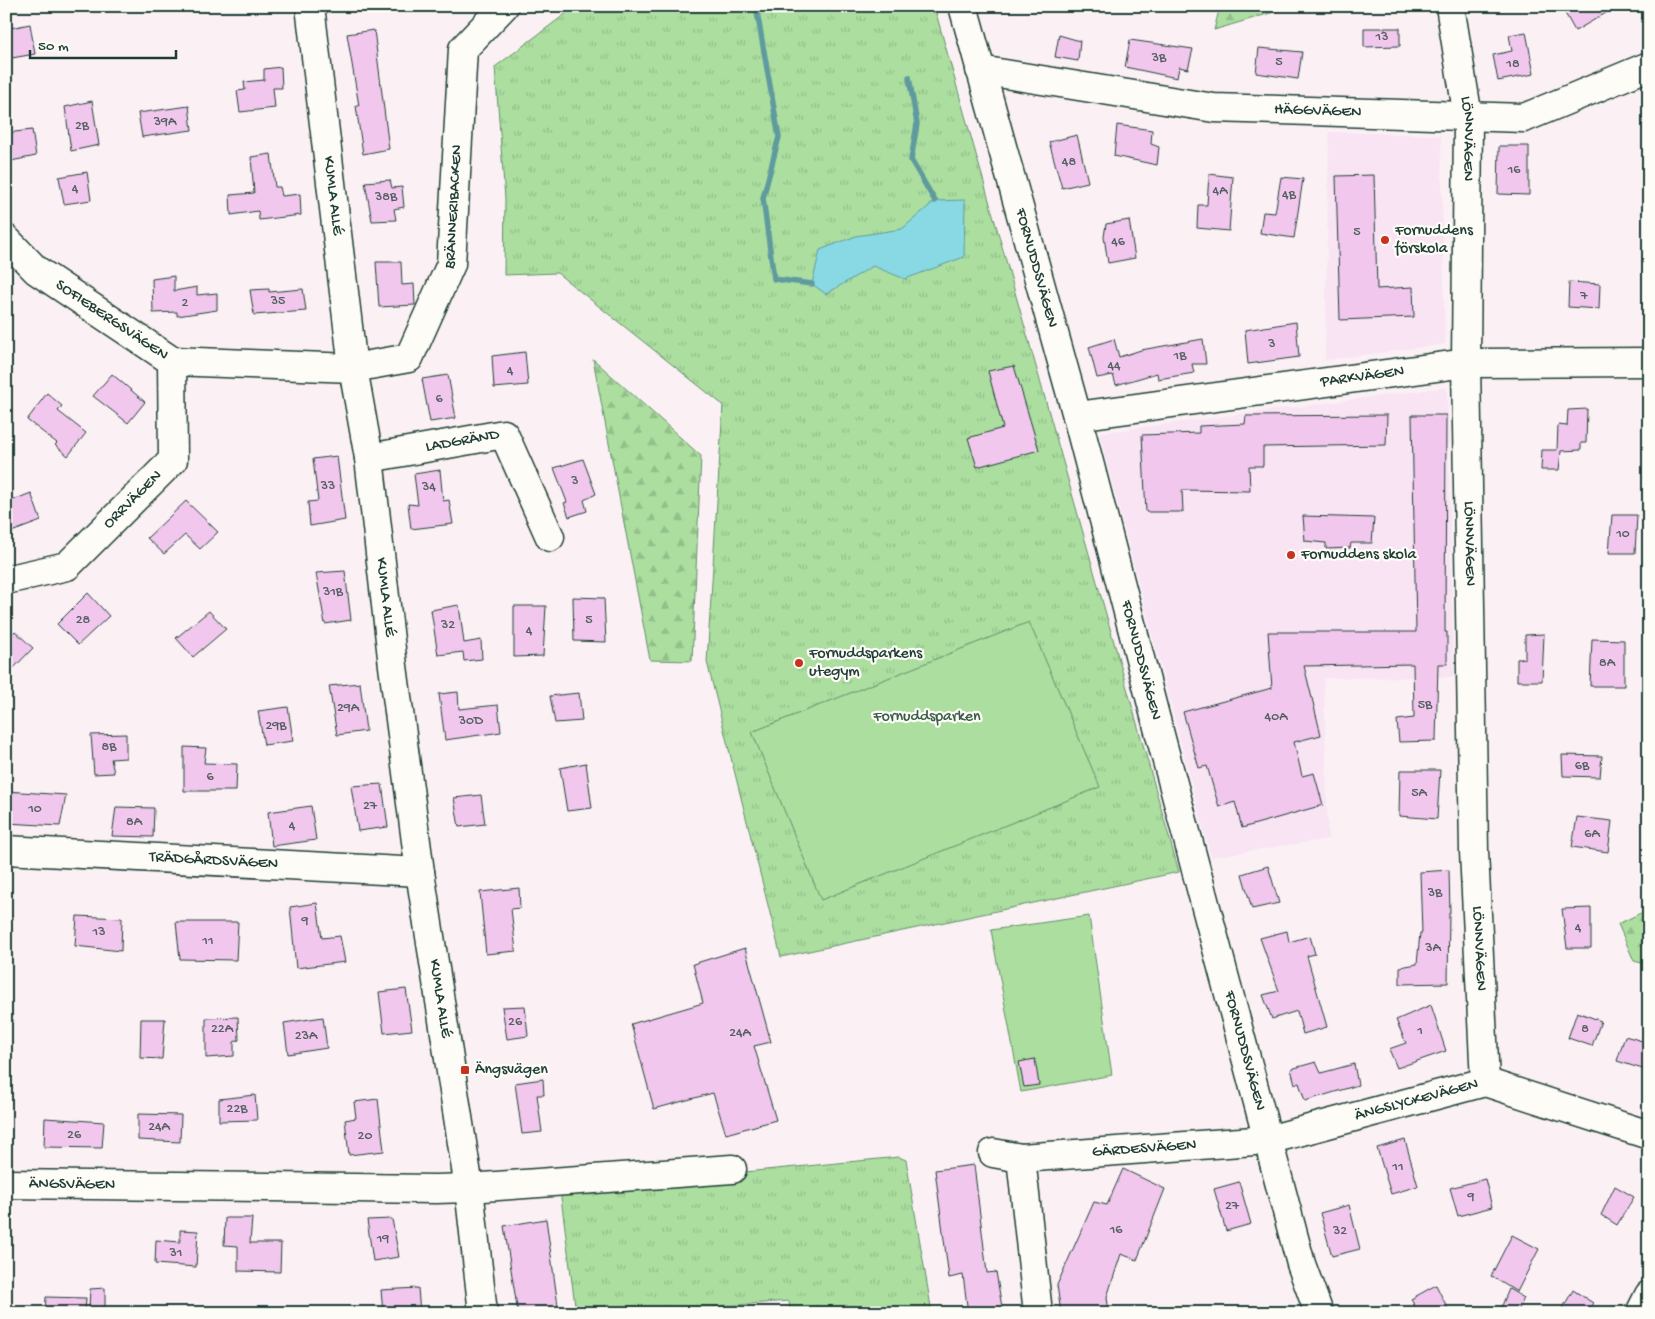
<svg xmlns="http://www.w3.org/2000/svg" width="1655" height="1319" font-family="'Gochi Hand',sans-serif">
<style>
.built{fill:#f8e4f3}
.grass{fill:url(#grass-tufts);stroke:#658e6a}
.forest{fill:url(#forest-firs);stroke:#658e6a}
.pitch{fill:#abde9f;stroke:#658e6a}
.water{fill:#89d9e4;stroke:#5f9b9e}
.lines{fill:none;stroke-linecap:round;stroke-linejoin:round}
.stream{stroke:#5f9b9e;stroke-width:5.5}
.building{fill:#f2c7ee;stroke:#1f3d34}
.minor-casing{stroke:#1f3d34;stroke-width:31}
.minor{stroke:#fdfcf7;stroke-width:28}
.poi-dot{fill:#c8321e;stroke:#fdfcf7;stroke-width:2}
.labels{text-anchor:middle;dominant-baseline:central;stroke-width:4.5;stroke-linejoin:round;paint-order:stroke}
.number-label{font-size:14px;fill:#546062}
.street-label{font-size:16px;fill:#1f3d34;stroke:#fdfcf7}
.poi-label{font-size:16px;fill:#1f3d34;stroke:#fdfcf7;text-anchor:start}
.park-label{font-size:16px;fill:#3b5d49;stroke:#fdfcf7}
</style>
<defs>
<pattern id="grass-tufts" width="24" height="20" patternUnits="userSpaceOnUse" patternTransform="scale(1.25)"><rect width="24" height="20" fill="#abde9f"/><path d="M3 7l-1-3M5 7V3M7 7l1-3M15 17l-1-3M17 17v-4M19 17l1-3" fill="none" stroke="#93bf8a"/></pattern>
<pattern id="forest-firs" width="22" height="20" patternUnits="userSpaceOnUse" patternTransform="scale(1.25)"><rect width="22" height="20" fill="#abde9f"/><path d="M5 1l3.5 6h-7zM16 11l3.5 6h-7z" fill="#93bf8a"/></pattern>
</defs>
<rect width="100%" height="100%" fill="#fbf1f5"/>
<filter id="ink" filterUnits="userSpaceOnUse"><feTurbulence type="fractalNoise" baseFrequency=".02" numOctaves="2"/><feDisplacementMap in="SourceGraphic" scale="10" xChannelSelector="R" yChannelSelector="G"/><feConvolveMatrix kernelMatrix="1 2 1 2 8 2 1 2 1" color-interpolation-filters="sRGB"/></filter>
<g filter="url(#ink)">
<path class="built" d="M1329,132L1441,135L1445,344L1325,360Z
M1447,387L1454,677L1324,678L1328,839L1211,857L1099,433Z"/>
<path class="grass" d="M576,6H934L1179,872L781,957L707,662L723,405L557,273L504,275L505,199L495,67Z
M899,1157L906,1160L932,1313H790L789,1301L713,1307L714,1313H576L560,1190Z"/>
<path class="forest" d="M1220,6H1294L1214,30Z
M593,359L701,456L692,661L650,660Z
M1649,909V965L1634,961L1618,924Z"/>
<path class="pitch" d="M1029,622L1100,787L821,900L752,732Z
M1089,916L1112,1075L1021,1092L991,930Z"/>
<path class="water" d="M965,200L964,257L905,279L873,266L826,294L812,284L820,250L856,236L902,229L935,201Z"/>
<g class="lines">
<path class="stream" d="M756,6L779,137L763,198L774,279L812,284
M909,77L917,124L911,160L935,201"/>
</g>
<path class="building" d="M1561,6H1618L1575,31Z
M30,24L35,54L6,59V29Z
M1364,28H1400V46L1364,47Z
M374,30L389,149L363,154L356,106H359L347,34Z
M1526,32L1534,74L1498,81L1493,55L1512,51L1509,35Z
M1059,35L1080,41L1078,61L1055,57Z
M1130,40L1193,49L1188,69L1179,67L1177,78L1125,67Z
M1259,48L1302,52L1298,79L1256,73Z
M281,67L282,88H273L275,108L240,112L237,91L245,90L244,82L264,80V69Z
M92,101L99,145L71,151L65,107Z
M189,106L192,130L142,137L138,113Z
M1117,125L1152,130L1151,144L1159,147L1157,165L1114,156Z
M32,130L36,156L6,162V133Z
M1077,135L1088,182L1062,188L1049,142Z
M1499,146H1529V195L1498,194Z
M271,154L275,187H280L282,196L300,194L301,215L259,220L258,211L231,215L230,195L254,193L251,157Z
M87,172L91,200L64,204L59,177Z
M1209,174L1233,177L1229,231L1197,228L1198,205H1207Z
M1374,175L1377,289L1413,287L1414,317L1340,320L1336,176Z
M1281,177L1303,179L1294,238L1260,233L1263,212L1275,213Z
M390,180L392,188L402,187L404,207L394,209L396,220L372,221L365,182Z
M1129,220L1135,258L1108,263L1104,237L1106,224Z
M376,262H401L402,285L414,284L415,305L379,307Z
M174,276V291L197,287V295L217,293V310L177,316V312L153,313L152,279Z
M1569,282L1600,284L1599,309L1568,307Z
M269,289V292L303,289L306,311L254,315L250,290Z
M1296,322L1299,357L1248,364L1245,330Z
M1114,339L1119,357L1141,350L1203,339L1206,364H1192L1194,373L1158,379L1157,373L1116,385L1113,375L1097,378L1089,347Z
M525,352L528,385L494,388L492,356Z
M1014,366L1039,450L977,467L968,438L1003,428L988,371Z
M112,374L145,402L128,423L93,396Z
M448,375L456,418L430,422L422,379Z
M47,393L62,406L58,411L86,433L68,456L55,445L57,443L27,420Z
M1587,409L1586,443H1581V450L1561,451L1559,470H1541L1542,450H1557L1558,425L1567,426L1568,410Z
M1387,415L1386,445L1263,447V466H1249L1250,491L1182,490L1183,512H1146L1142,435L1199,433V426L1245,424L1246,416Z
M1412,415H1446L1445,632H1447V664H1438L1436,741L1399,742L1397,720L1414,718L1413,664L1304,666L1321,735L1294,742L1302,776L1314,773L1323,805L1242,828L1235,802L1219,807L1207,766L1199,768L1183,712L1272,688L1268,632H1416Z
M337,456L345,520L310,526L308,502L318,501L313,459Z
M583,459L596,494L584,500L587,511L569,517L564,503L567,502L554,468Z
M440,470L443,501L449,500L453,524L411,529L408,504L418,505L414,474Z
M31,493L41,521L6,534V503Z
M186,501L218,532L200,549L185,535L164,554L147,538Z
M1612,515H1637L1635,553H1609Z
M1303,516L1374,518L1372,543H1351L1350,548L1326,549V543L1305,541Z
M345,571L351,620L325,624L316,573Z
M88,593L109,616L78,645L57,624Z
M573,597L604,598L606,642L574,641Z
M459,605L464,643L481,640L482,659L464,661L463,652L438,655L431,610Z
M514,606H546L543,656L514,657Z
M209,611L226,629L193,657L176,638Z
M15,631L33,648L6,676V640Z
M1544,634L1542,681H1517V659L1525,658V635Z
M1592,639L1624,640V686H1590Z
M360,683L366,731L337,735L329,686Z
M458,692L459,709L498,705L501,732L445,740L439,694Z
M579,693L582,721L555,723L550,696Z
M288,707L293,741L264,745L258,711Z
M126,734V758L111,759L114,773L94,774L91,735Z
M184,747L206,748L204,763L237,764L236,791H184Z
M1562,755L1602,756L1600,777L1563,776Z
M586,763L592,808L567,811L560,768Z
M1400,770H1440L1437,819L1399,816Z
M382,784L388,827L358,831L351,786Z
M6,791L66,795L60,826L6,823Z
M481,795L485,824L459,827L454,798Z
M311,806L316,840L272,846L268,812Z
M116,807L154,808L153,837L112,836Z
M1577,817L1612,821L1608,852L1572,847Z
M1268,866L1279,903L1252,909L1242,874Z
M1449,870L1450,913H1449L1448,983L1400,984V967L1417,964L1420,933H1422L1420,872Z
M519,888L520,908L511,909L516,951L486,954L480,892Z
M317,903L322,938L340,936L345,962L296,968L290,907Z
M1591,908V948H1567L1562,909Z
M77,916L122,918L121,951L75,946Z
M176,922H238L236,960L180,959Z
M1287,931L1289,942L1310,936L1315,954L1307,956L1327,1027L1303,1034L1297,1011L1272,1019L1263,995L1279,991L1260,938Z
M745,948L771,1042L754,1046L776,1120L726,1134L713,1093L654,1109L631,1024L703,1003L693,964Z
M406,989L412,1030L384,1033L379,992Z
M1431,1005L1446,1051L1397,1068L1389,1049L1406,1043L1396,1020Z
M525,1006L528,1036L507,1039L502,1007Z
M1577,1012L1601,1021L1592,1046L1568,1038Z
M238,1017L239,1040L234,1042V1056L206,1058V1018Z
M323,1017L327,1048L288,1054L284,1023Z
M141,1019H165L162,1059L140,1058Z
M1625,1036L1649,1043V1071L1617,1061Z
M1035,1059L1039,1085L1024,1087L1019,1062Z
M1316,1062L1321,1073L1354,1064L1358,1085L1305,1101L1299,1083L1295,1084L1291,1069Z
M543,1079L544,1095H537L542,1132L522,1134L515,1083Z
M255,1095L257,1120L219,1121V1099Z
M378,1099L384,1151L349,1155L345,1120L356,1118L354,1102Z
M138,1114L181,1115L180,1142L138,1140Z
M45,1118L104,1122L102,1148L44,1147Z
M1405,1140L1418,1186L1391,1194L1377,1148Z
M974,1165L987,1273L996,1272L1003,1313H968L963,1275L949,1278L935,1170Z
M1123,1169L1165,1189L1137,1260L1121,1254L1107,1297L1109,1313H1061L1057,1285L1094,1202L1107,1205Z
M1485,1179L1492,1207L1458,1216L1450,1188Z
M1239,1182L1251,1224L1226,1231L1214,1189Z
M1615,1186L1634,1197L1617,1225L1601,1215Z
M1349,1205L1360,1249L1332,1256L1320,1213Z
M225,1218H252L250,1243H281L280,1272L238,1271V1246L224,1245Z
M392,1219L399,1257L373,1261L367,1220Z
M546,1219L559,1313H518L504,1226Z
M180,1230L198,1231L196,1267L155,1264L156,1240L180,1242Z
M1512,1235L1539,1249L1517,1292L1491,1276Z
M1436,1285L1450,1313H1418L1411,1299Z
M105,1288V1307L89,1309L90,1289Z
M418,1288L420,1313H383L381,1290Z
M1509,1289L1524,1298L1517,1313H1510L1501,1308Z
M1573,1290L1593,1303L1587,1313H1560Z
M46,1297L86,1298L85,1313H45Z"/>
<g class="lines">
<g class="minor-casing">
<g id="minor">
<path id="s1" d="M310,6L353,368L369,458L393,666L420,872L469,1188L483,1313"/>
<path id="s2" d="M963,6L1077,416L1155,716L1301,1264L1319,1313"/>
<path id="s3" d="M1450,6L1468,117L1466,363L1474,851L1485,1082"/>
<path id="s4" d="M980,70L1214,108L1524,118L1649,66"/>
<path id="s5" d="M6,239L36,270L172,361L353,368L409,358L451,264L463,49L504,6"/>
<path id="s6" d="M1077,416L1466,363L1649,362"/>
<path id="s7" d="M369,458L504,434L550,537"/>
<path id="s8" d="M6,580L67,566L173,460L172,361"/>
<path id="s9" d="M6,850L420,872"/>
<path id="s10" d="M993,1153L1021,1158L1268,1140L1485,1082L1649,1135"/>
<path d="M1021,1158L1038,1313"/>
<path id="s11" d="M6,1184L436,1189L469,1188L732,1169"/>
<path d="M1640,1313L1649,1295"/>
</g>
</g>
<use href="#minor" class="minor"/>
</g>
</g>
<g class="poi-dot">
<circle cx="1385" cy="240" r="5"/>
<circle cx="1291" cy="555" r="5"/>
<circle cx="799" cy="663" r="5"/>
<rect x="460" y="1065" width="10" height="10" rx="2.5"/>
</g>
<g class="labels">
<g class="number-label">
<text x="1382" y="37">13</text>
<text x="1159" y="58">3B</text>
<text x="1279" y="62">5</text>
<text x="1513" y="64">18</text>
<text x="165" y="122">39A</text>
<text x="82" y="126">2B</text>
<text x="1069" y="162">48</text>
<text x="1514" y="170">16</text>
<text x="75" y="189">4</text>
<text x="1220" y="191">4A</text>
<text x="1289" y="195">4B</text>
<text x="386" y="197">38B</text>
<text x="1357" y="232">5</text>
<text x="1118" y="242">46</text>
<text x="1584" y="296">7</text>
<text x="278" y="301">35</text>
<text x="185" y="303">2</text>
<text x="1272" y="344">3</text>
<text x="1180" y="356">1B</text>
<text x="1114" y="366">44</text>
<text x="510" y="371">4</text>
<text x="439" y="399">6</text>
<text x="575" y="481">3</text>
<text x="328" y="486">33</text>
<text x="429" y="487">34</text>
<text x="1623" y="534">10</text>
<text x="333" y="592">31B</text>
<text x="83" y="620">28</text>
<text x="589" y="620">5</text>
<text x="448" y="625">32</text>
<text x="529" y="631">4</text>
<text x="1607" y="663">8A</text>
<text x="1425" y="705">5B</text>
<text x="348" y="708">29A</text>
<text x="1276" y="717">40A</text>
<text x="471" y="721">30D</text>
<text x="276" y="726">29B</text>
<text x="109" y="747">8B</text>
<text x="1582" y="766">6B</text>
<text x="210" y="777">6</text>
<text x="1419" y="793">5A</text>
<text x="370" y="806">27</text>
<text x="35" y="809">10</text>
<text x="134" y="822">8A</text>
<text x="292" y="826">4</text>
<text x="1592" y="834">6A</text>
<text x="1435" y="893">3B</text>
<text x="305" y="921">9</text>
<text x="1578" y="928">4</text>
<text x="99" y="932">13</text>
<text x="208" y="941">11</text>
<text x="1433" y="948">3A</text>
<text x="515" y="1022">26</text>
<text x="222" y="1029">22A</text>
<text x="1585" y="1029">8</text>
<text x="1420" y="1031">1</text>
<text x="740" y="1033">24A</text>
<text x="306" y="1036">23A</text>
<text x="237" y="1109">22B</text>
<text x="159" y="1127">24A</text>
<text x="74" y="1135">26</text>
<text x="365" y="1136">20</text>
<text x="1398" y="1167">11</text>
<text x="1471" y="1197">9</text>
<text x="1232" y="1206">27</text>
<text x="1116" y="1230">16</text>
<text x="1340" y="1231">32</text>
<text x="383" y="1239">19</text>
<text x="176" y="1253">31</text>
</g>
<g class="street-label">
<text stroke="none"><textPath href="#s4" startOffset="341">HÄGGVÄGEN</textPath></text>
<text stroke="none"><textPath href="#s3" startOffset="134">LÖNNVÄGEN</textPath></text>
<text stroke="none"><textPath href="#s1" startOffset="191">KUMLA ALLÉ</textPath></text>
<text stroke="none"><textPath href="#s5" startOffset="605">BRÄNNERIBACKEN</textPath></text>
<text stroke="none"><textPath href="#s2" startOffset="272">FORNUDDSVÄGEN</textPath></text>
<text stroke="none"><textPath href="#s5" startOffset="134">SOFIEBERGSVÄGEN</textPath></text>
<text stroke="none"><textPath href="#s6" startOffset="288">PARKVÄGEN</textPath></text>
<text stroke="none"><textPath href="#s7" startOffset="95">LADGRÄND</textPath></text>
<text stroke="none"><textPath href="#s8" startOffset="156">ORRVÄGEN</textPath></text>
<text stroke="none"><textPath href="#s3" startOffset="539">LÖNNVÄGEN</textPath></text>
<text stroke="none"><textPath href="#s1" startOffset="596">KUMLA ALLÉ</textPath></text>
<text stroke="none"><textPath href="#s2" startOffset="678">FORNUDDSVÄGEN</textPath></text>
<text stroke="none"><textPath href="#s9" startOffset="208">TRÄDGÅRDSVÄGEN</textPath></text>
<text stroke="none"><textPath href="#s3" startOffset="944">LÖNNVÄGEN</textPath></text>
<text stroke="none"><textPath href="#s1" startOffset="1001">KUMLA ALLÉ</textPath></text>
<text stroke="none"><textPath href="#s2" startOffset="1082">FORNUDDSVÄGEN</textPath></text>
<text stroke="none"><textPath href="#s10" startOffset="430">ÄNGSLYCKEVÄGEN</textPath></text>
<text stroke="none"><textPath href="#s10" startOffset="152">GÄRDESVÄGEN</textPath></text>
<text stroke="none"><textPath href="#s11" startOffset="66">ÄNGSVÄGEN</textPath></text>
</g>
<g class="poi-label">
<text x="1395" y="231">Fornuddens<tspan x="1395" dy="18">förskola</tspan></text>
<text x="1301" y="555">Fornuddens skola</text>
<text x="809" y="654">Fornuddsparkens<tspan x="809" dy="18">utegym</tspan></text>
<text x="475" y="1070">Ängsvägen</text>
</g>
<g class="park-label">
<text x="927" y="717">Fornuddsparken</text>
</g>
</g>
<rect width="1655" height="1319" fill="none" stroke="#fdfcf7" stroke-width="25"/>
<rect x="12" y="12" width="1630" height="1294" fill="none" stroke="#1f3d34" stroke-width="2" filter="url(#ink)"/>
<path d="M30 50v8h146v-8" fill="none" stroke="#1f3d34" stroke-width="2.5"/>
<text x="38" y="50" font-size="15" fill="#1f3d34" stroke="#fdfcf7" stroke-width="4" paint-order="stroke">50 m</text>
</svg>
